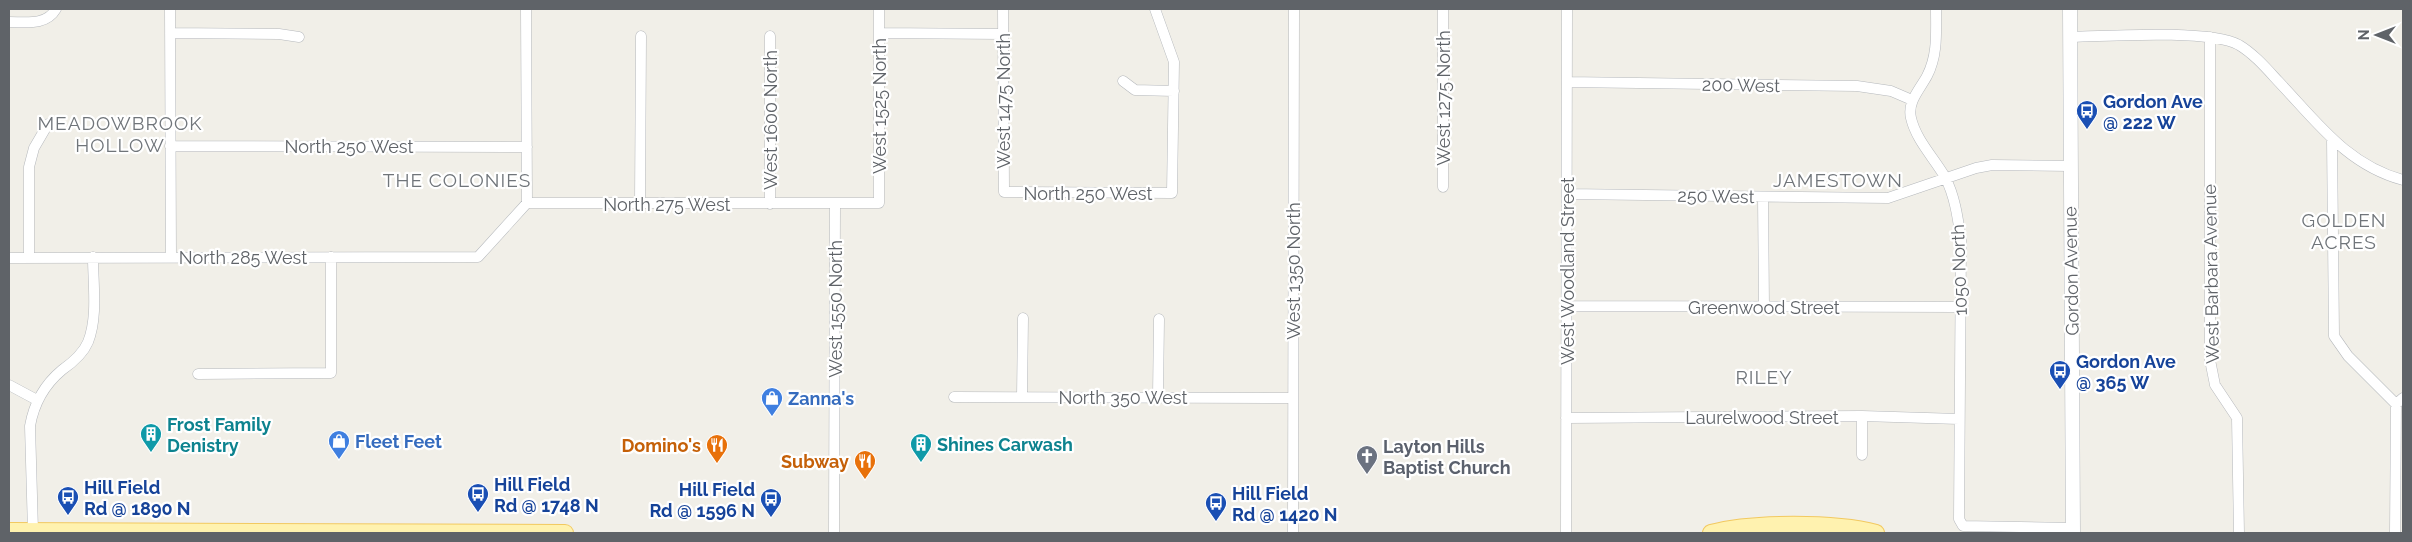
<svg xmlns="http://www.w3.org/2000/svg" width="2412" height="542" font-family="Raleway,sans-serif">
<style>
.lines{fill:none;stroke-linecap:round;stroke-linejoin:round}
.street-casing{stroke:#b5b8bc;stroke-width:11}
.secondary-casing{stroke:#b6babf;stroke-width:15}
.primary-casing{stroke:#f2c960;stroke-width:18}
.street{stroke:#fff;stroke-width:10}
.secondary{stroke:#fff;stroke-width:14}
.primary{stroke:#fff2af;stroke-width:16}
.labels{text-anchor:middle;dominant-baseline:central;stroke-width:4.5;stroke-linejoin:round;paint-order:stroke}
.street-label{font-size:18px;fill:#5f6368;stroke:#fff}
.transit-label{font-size:18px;font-weight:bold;fill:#164399;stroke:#fff;text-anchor:start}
.shop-label{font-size:18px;font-weight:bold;fill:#366cbe;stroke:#fff;text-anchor:start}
.culture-label{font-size:18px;font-weight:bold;fill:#0d838f;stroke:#fff;text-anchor:start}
.food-label{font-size:18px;font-weight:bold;fill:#c56008;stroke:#fff;text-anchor:end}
.worship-label{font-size:18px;font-weight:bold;fill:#5b616d;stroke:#fff;text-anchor:start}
.neighbourhood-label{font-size:19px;letter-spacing:1px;fill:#70757a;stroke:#fff}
</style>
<rect width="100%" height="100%" fill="#f1efe8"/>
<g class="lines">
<g class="street-casing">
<path id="street" d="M170,9L171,257
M526,9L527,203
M1003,9L1004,192L1172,193L1174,62L1155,9
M1936,9C1936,32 1938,55 1927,76C1920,89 1907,102 1911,118C1916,140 1934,158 1945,177C1955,196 1958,219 1961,240L1959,519L1963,526L2073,528
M9,22C26,22 46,26 56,9
M170,33L279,34L299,37
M879,33L1003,34
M2070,37C2106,36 2210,29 2239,45C2254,54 2266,68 2278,81C2317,122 2347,165 2403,180
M2210,37V360L2215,385L2237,418L2239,533
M1123,81L1135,90L1174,91
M1567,82L1857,86L1891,91L1912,100
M2332,139L2334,336L2348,356L2396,404
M170,146L527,147
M1443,187V9
M1567,194L1888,198L1976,168L1992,165L2070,166
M1763,197L1764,307
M640,203L641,36
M770,204V36
M29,257V167L34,148L48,124
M9,258L478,257L527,203H879V9
M1567,306L1960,307
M198,374L331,373V257
M9,385L37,400
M1158,396L1159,319
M954,397L1292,398
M1022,397L1023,318
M1862,416V455
M1566,418L1862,416L1959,419
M33,531L30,426C34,403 44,385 62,370C72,363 83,354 88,342C98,317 93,284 93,257
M834,533L835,204
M1293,533L1294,9
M1566,533L1567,9
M2395,533L2396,404L2403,398"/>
</g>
<g class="secondary-casing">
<path id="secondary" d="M2070,9L2073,533"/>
</g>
<g class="primary-casing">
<path id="primary" d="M9,531L565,533
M1711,533C1751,522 1836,522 1876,533"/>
</g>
<use href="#street" class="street"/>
<use href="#secondary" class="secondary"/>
<use href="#primary" class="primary"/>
</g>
<defs>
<g id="bus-pin" transform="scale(1.125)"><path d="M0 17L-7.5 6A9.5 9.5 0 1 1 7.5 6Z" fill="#1a4fb4" stroke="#fff"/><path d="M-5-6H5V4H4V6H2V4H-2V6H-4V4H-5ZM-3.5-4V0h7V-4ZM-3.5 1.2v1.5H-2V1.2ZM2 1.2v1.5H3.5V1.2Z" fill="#fff"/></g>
<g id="shop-pin" transform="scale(1.125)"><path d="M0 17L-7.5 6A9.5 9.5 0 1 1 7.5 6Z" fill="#3f7fe0" stroke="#fff"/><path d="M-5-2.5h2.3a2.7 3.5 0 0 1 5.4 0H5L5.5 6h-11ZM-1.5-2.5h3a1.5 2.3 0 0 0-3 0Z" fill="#fff"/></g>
<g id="building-pin" transform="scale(1.125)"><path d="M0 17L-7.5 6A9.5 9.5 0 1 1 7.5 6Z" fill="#0f9aa8" stroke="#fff"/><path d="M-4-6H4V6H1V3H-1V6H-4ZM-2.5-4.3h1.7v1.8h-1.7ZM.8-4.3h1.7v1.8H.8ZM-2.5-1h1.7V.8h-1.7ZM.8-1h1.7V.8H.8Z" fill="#fff"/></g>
<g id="restaurant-pin" transform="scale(1.125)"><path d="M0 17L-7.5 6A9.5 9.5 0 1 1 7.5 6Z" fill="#e8710a" stroke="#fff"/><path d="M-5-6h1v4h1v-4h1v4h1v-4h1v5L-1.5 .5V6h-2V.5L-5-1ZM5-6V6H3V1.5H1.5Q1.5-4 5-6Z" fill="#fff"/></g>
<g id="church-pin" transform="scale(1.125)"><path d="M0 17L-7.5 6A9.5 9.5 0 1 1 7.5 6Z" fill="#6b7280" stroke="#fff"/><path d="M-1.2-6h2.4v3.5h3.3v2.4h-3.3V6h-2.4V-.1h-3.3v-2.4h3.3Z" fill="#fff"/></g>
</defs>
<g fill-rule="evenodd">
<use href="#bus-pin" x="2087" y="111"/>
<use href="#bus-pin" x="2060" y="371"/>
<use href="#shop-pin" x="772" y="398"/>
<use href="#building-pin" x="151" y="434"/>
<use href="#shop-pin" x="339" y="441"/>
<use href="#building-pin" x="921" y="444"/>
<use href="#restaurant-pin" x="717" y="445"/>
<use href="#church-pin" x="1367" y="456"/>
<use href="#restaurant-pin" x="865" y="461"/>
<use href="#bus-pin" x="478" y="494"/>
<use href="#bus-pin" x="68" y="497"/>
<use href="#bus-pin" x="771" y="499"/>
<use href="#bus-pin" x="1216" y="503"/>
</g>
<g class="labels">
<g class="street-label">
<text transform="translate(1741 85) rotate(1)">200 West</text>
<text transform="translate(1443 98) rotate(-90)">West 1275 North</text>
<text transform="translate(1003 101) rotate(-90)">West 1475 North</text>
<text transform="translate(879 106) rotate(-90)">West 1525 North</text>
<text transform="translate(770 120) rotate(-90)">West 1600 North</text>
<text x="349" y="146">North 250 West</text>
<text x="1088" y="193">North 250 West</text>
<text transform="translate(1716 196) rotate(1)">250 West</text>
<text x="667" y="204">North 275 West</text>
<text x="243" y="257">North 285 West</text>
<text transform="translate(1959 270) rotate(-92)">1050 North</text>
<text transform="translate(1293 271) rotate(-90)">West 1350 North</text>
<text transform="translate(1567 271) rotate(-90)">West Woodland Street</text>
<text transform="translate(2071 271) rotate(-91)">Gordon Avenue</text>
<text transform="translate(2211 274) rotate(-91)">West Barbara Avenue</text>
<text x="1764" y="307">Greenwood Street</text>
<text transform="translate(835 309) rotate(-90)">West 1550 North</text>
<text x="1123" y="397">North 350 West</text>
<text x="1762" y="417">Laurelwood Street</text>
</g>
<g class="transit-label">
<text x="2103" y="101">Gordon Ave<tspan x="2103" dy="21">@ 222 W</tspan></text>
<text x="2076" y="361">Gordon Ave<tspan x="2076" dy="21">@ 365 W</tspan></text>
<text x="494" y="484">Hill Field<tspan x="494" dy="21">Rd @ 1748 N</tspan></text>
<text x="84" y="487">Hill Field<tspan x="84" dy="21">Rd @ 1890 N</tspan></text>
<text x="755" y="489" text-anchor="end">Hill Field<tspan x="755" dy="21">Rd @ 1596 N</tspan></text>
<text x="1232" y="493">Hill Field<tspan x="1232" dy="21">Rd @ 1420 N</tspan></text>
</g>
<g class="shop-label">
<text x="788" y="398">Zanna's</text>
<text x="355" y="441">Fleet Feet</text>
</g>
<g class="culture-label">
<text x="167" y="424">Frost Family<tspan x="167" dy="21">Denistry</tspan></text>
<text x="937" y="444">Shines Carwash</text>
</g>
<g class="food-label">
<text x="701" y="445">Domino's</text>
<text x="849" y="461">Subway</text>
</g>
<g class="worship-label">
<text x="1383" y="446">Layton Hills<tspan x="1383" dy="21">Baptist Church</tspan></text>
</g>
<g class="neighbourhood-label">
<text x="120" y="123">MEADOWBROOK<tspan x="120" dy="22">HOLLOW</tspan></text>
<text x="457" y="180">THE COLONIES</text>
<text x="1838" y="180">JAMESTOWN</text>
<text x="2344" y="220">GOLDEN<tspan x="2344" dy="22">ACRES</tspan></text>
<text x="1764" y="377">RILEY</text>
</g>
</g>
<rect width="2412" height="542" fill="none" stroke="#5f6368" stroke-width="20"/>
<g transform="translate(2377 35) rotate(270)" stroke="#ffffff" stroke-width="4" paint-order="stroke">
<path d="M0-4L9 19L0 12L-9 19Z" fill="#5f6368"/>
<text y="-8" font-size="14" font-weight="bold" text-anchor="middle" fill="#5f6368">N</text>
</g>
</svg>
